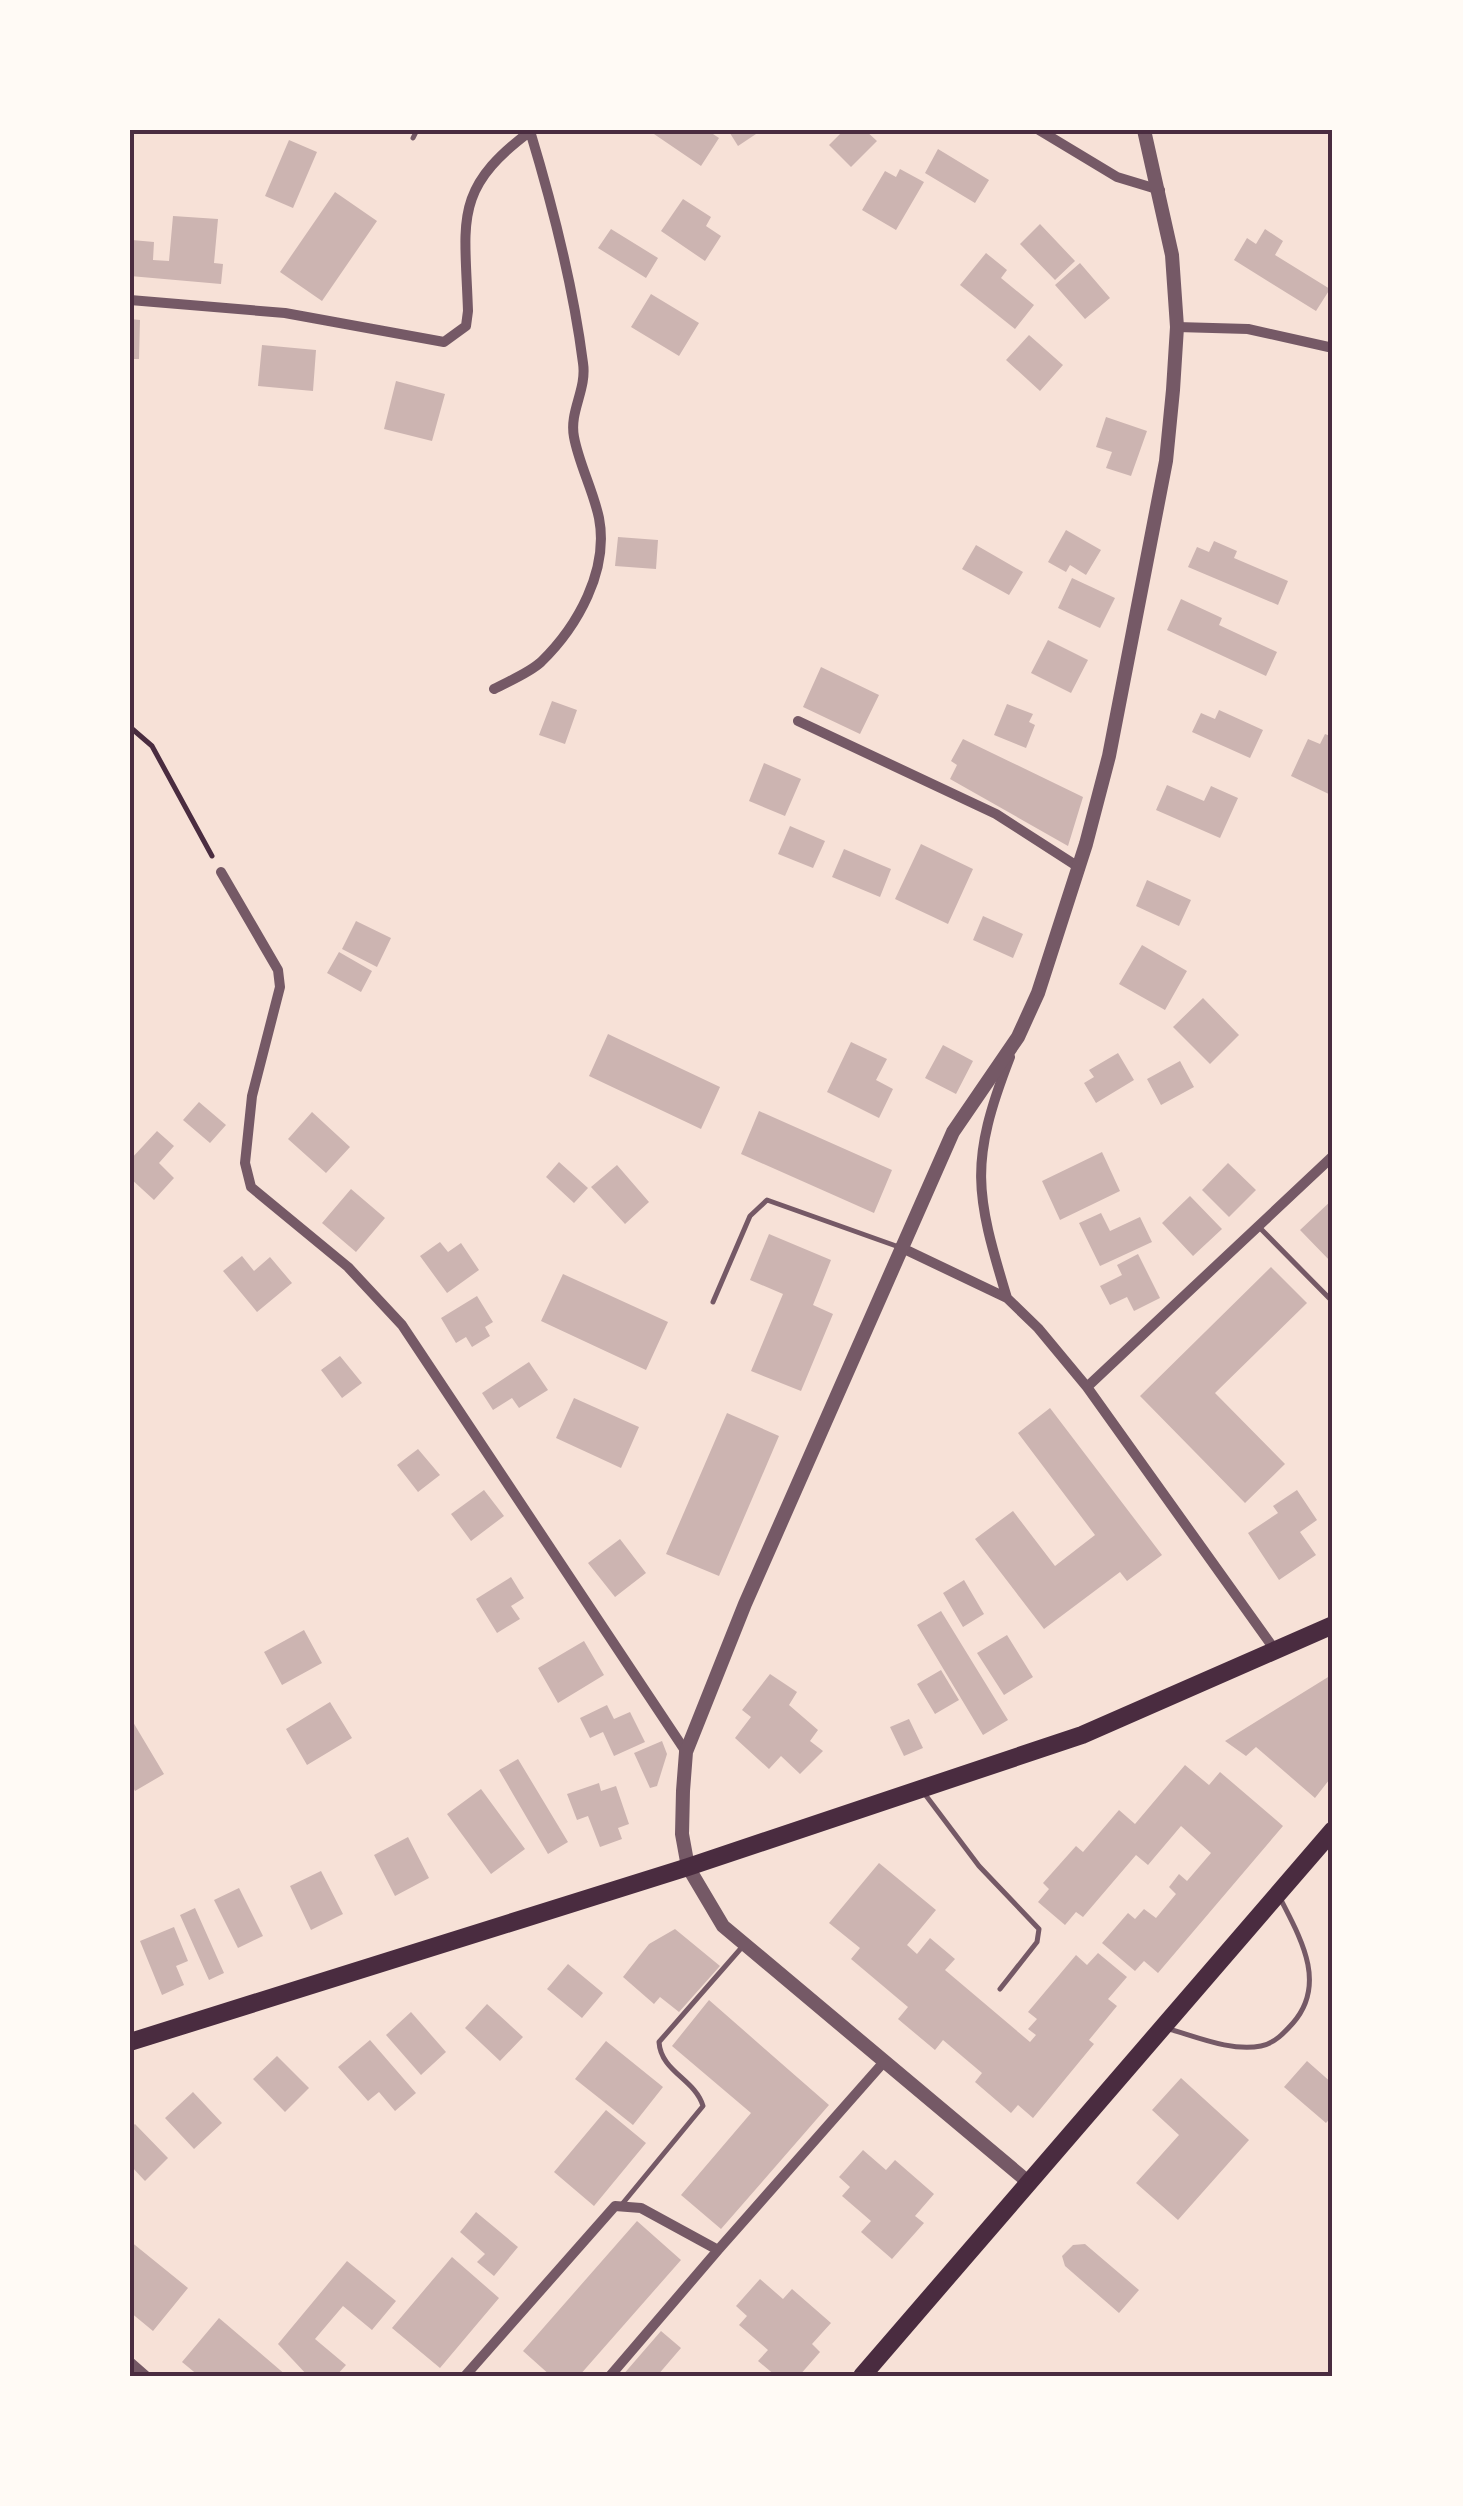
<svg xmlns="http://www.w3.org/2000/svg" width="1463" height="2506" font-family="Commissioner,sans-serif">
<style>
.building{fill:#ccb4b1}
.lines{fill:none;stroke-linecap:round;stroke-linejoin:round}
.path{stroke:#4a2c40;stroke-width:5}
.service{stroke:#755966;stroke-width:5}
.minor{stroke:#755966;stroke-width:10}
.tertiary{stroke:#755966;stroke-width:14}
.primary{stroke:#4a2c40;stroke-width:18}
.neatline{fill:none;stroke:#4a2c40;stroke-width:4}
</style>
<rect width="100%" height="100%" fill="#f7e1d7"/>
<path class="building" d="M657,130H707L719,138L701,166L654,134Z
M728,130H762L738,146Z
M844,130H865L877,141L851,167L829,145Z
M289,140L317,152L293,208L265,196Z
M938,149L989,180L975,203L925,173Z
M900,169L924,182L896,230L862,210L885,171L896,177Z
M335,192L377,221L322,301L280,272Z
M683,199L711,217L706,226L721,236L705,261L661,231Z
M173,216L218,219L214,263L223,264L221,284L130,276L132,240L154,242L153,260L169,261Z
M1040,224L1075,261L1055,280L1020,244Z
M611,229L658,258L646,278L598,248Z
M1265,229L1283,241L1275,255L1330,289L1316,311L1234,260L1247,238L1256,244Z
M986,253L1007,270L1001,278L1034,305L1015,329L960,285Z
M1080,263L1110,298L1085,319L1055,285Z
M651,294L699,323L679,356L631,327Z
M130,319L140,320L139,359H130Z
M1029,335L1063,365L1040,391L1006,360Z
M262,345L316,350L313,391L258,386Z
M396,381L445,394L432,441L384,429Z
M1106,417L1147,431L1131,476L1106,468L1112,452L1096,447Z
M1066,530L1101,550L1086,575L1070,565L1066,572L1048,562Z
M618,537L658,540L656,569L615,566Z
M1214,541L1237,551L1234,558L1288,581L1278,605L1188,567L1197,547L1209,552Z
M976,545L1023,572L1009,595L962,569Z
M1072,578L1115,598L1100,628L1058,608Z
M1181,599L1222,618L1219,625L1277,652L1266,676L1167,630Z
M1048,640L1088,660L1071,693L1031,673Z
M821,667L879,695L860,734L803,707Z
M552,701L577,710L565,744L539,735Z
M1007,704L1033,714L1029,722L1035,725L1026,748L994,735Z
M1219,710L1263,730L1250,758L1192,732L1201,713L1215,719Z
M1325,734L1333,737V796L1291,776L1308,739L1320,744Z
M963,739L1083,797L1068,846L950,779L957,765L951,761Z
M764,763L801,779L785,816L749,801Z
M1167,785L1204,801L1211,786L1238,798L1220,838L1156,810Z
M790,826L825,841L813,868L778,854Z
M921,844L973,869L948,924L895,899Z
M844,849L891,869L880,897L832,877Z
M1147,880L1191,900L1179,926L1136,906Z
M983,916L1023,934L1013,958L973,940Z
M356,921L391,938L377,967L342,949Z
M1142,945L1187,971L1165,1010L1119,984Z
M339,952L372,971L361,992L327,973Z
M1203,998L1239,1035L1210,1064L1173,1027Z
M608,1034L720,1087L701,1129L589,1076Z
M851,1042L887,1059L876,1080L893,1089L879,1118L827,1092Z
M943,1045L973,1061L956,1094L925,1078Z
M1118,1053L1134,1080L1096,1103L1084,1083L1094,1077L1089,1070Z
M1180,1061L1194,1087L1161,1105L1147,1079Z
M199,1102L226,1125L210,1143L183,1120Z
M759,1111L892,1170L874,1213L741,1154Z
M312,1112L350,1147L326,1173L288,1139Z
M157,1131L174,1146L159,1163L174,1178L154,1200L130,1178V1160Z
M1102,1152L1120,1191L1060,1220L1042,1181Z
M559,1162L588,1188L574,1203L546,1177Z
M1228,1163L1256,1190L1229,1217L1202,1190Z
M617,1165L649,1202L625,1224L591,1187Z
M351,1189L385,1218L356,1252L322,1223Z
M1190,1196L1222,1229L1193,1256L1162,1223Z
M1333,1199V1264L1300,1230Z
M1101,1213L1110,1231L1140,1217L1152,1242L1100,1266L1079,1223Z
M769,1234L831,1260L813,1305L833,1314L801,1391L751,1371L783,1294L750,1280Z
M440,1242L448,1252L461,1243L479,1270L447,1293L420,1256Z
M1138,1254L1160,1298L1134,1311L1127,1297L1110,1305L1100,1286L1122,1275L1117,1265Z
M242,1256L254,1271L270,1257L292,1283L257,1312L223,1271Z
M1271,1267L1307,1303L1215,1393L1285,1464L1245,1503L1140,1396Z
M563,1274L668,1322L646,1370L541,1321Z
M477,1296L493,1322L485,1327L490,1336L472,1347L466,1337L456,1343L441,1318Z
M340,1356L362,1383L342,1398L321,1370Z
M529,1362L548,1390L519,1408L512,1398L493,1410L482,1393Z
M574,1398L639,1427L621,1468L556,1438Z
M1050,1408L1162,1555L1127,1581L1120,1572L1044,1629L975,1539L1013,1511L1055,1566L1095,1535L1018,1433Z
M727,1413L779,1436L719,1576L666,1554Z
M418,1449L440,1475L418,1492L397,1465Z
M484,1490L504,1516L471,1541L451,1514Z
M1297,1490L1317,1520L1300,1532L1316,1555L1279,1580L1248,1533L1278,1513L1273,1506Z
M620,1539L646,1573L615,1597L588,1563Z
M511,1577L524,1598L511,1606L520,1619L497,1633L476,1599Z
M964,1580L984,1614L963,1627L943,1593Z
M941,1611L1008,1720L983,1735L917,1625Z
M304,1630L322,1663L282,1685L264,1652Z
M1007,1635L1033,1677L1004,1695L977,1653Z
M584,1641L604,1675L558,1703L538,1668Z
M941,1670L959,1700L935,1714L917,1684Z
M770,1674L797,1692L789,1705L818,1730L810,1741L823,1751L800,1774L781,1756L769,1769L735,1738L751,1717L742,1710Z
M1333,1674V1775L1315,1798L1256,1747L1246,1756L1225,1741Z
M330,1702L352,1738L307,1765L286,1729Z
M607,1705L614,1719L630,1712L645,1742L614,1756L603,1732L590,1738L580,1718Z
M130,1717L164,1774L135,1791L130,1782Z
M909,1719L923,1748L904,1756L890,1727Z
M662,1741L667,1754L657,1786L650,1788L634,1753Z
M518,1759L568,1842L548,1854L499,1770Z
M1185,1765L1209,1785L1220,1772L1283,1826L1158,1973L1144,1961L1135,1971L1102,1943L1128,1913L1135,1919L1144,1909L1156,1918L1176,1894L1169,1887L1179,1874L1187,1881L1211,1853L1181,1826L1148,1865L1136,1855L1083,1917L1076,1912L1065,1925L1038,1902L1049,1889L1043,1883L1076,1846L1083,1852L1119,1810L1135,1824Z
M599,1783L601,1791L616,1786L629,1824L618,1828L622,1839L600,1847L588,1816L577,1820L567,1794Z
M481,1789L525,1849L491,1874L447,1814Z
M408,1837L429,1878L395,1896L374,1855Z
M879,1863L936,1910L907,1945L917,1954L930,1938L955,1959L945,1970L1030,2042L1036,2035L1028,2029L1037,2019L1028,2012L1076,1955L1087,1965L1098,1953L1127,1977L1108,1999L1117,2006L1089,2040L1094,2044L1033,2118L1018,2105L1011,2113L975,2082L982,2073L943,2040L935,2050L898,2019L908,2007L851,1959L860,1948L829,1923Z
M321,1871L343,1914L311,1930L290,1886Z
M239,1888L263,1936L238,1948L214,1900Z
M195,1908L224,1973L209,1980L180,1915Z
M174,1927L188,1961L176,1966L184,1985L162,1995L140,1941Z
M675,1929L720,1966L679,2012L660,1997L654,2004L623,1977L649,1944Z
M568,1964L603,1993L582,2018L547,1989Z
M709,2000L829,2105L721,2229L681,2195L751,2113L672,2046Z
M487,2004L523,2037L500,2061L465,2028Z
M411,2012L446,2052L421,2075L386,2035Z
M370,2040L416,2093L395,2111L379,2092L368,2101L338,2067Z
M606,2041L663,2087L633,2125L575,2079Z
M277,2056L309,2088L285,2112L253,2079Z
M1307,2061L1333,2084V2115L1326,2123L1284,2087Z
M1181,2078L1249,2140L1178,2220L1136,2183L1179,2135L1152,2110Z
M193,2092L222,2123L194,2149L165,2118Z
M606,2110L646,2143L594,2206L554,2172Z
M135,2124L168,2158L145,2181L130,2165V2128Z
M863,2150L886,2170L895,2160L934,2194L915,2216L924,2223L892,2259L861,2232L871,2221L842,2196L850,2187L839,2177Z
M476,2212L518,2247L494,2276L477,2262L485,2254L460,2232Z
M637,2221L681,2260L579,2376H551L523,2351Z
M130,2241L188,2288L153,2331L130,2312Z
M1085,2244L1139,2290L1119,2313L1065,2266L1062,2256L1073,2245Z
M452,2257L499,2298L440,2368L392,2328Z
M347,2261L396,2301L372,2330L343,2306L315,2339L346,2365L336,2376H308L278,2344Z
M760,2279L783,2299L792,2289L831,2323L812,2344L820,2352L799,2376H776L758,2361L768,2350L739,2325L747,2316L736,2306Z
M219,2318L287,2376H199L182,2362Z
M661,2331L681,2348L657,2376H622Z"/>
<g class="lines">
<path class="path" d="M130,727L152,746L212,856"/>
<path class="service" d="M413,138L417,130
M1259,1227L1333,1302
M713,1302L750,1216L767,1200L899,1247
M924,1793L979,1866L1039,1929L1037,1942L1000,1989
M1169,2029C1197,2037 1232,2052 1261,2046C1275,2043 1284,2033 1293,2023C1327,1984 1301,1939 1281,1900
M623,2203L703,2106C695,2079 661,2072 659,2042L743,1946"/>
<path class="minor" d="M1039,130L1117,177L1160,190
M130,300L285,313L444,342L466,326L468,311C465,220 452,189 532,130
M1177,327L1248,329L1333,348
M494,689C509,681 529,673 541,662C578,626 609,570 599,518C593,490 579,464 574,437C569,411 587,390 583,363C573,284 553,207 530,131
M798,721L996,814L1080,868
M221,872L278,970L280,987L252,1096L245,1163L251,1187L348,1267L402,1325L686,1752
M900,1247L1007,1298L1038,1328L1087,1387L1275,1650
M1007,1298C975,1192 969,1163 1010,1057
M1087,1387L1333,1156
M130,2362L146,2376
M465,2376L615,2206L641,2208L718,2250L883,2063
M610,2376L718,2250"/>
<path class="tertiary" d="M1027,2181L723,1926L688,1867L682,1834L683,1791L686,1752L745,1604L953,1132L1018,1037L1038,993L1086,844L1109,756L1166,461L1173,390L1177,327L1172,255L1144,130"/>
<path class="primary" d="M130,2042L688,1867L1082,1735L1333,1625
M862,2376L1333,1830"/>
</g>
<rect width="1463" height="2506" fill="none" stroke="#fffaf5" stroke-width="265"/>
<rect x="132" y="132" width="1198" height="2242" class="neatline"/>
</svg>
